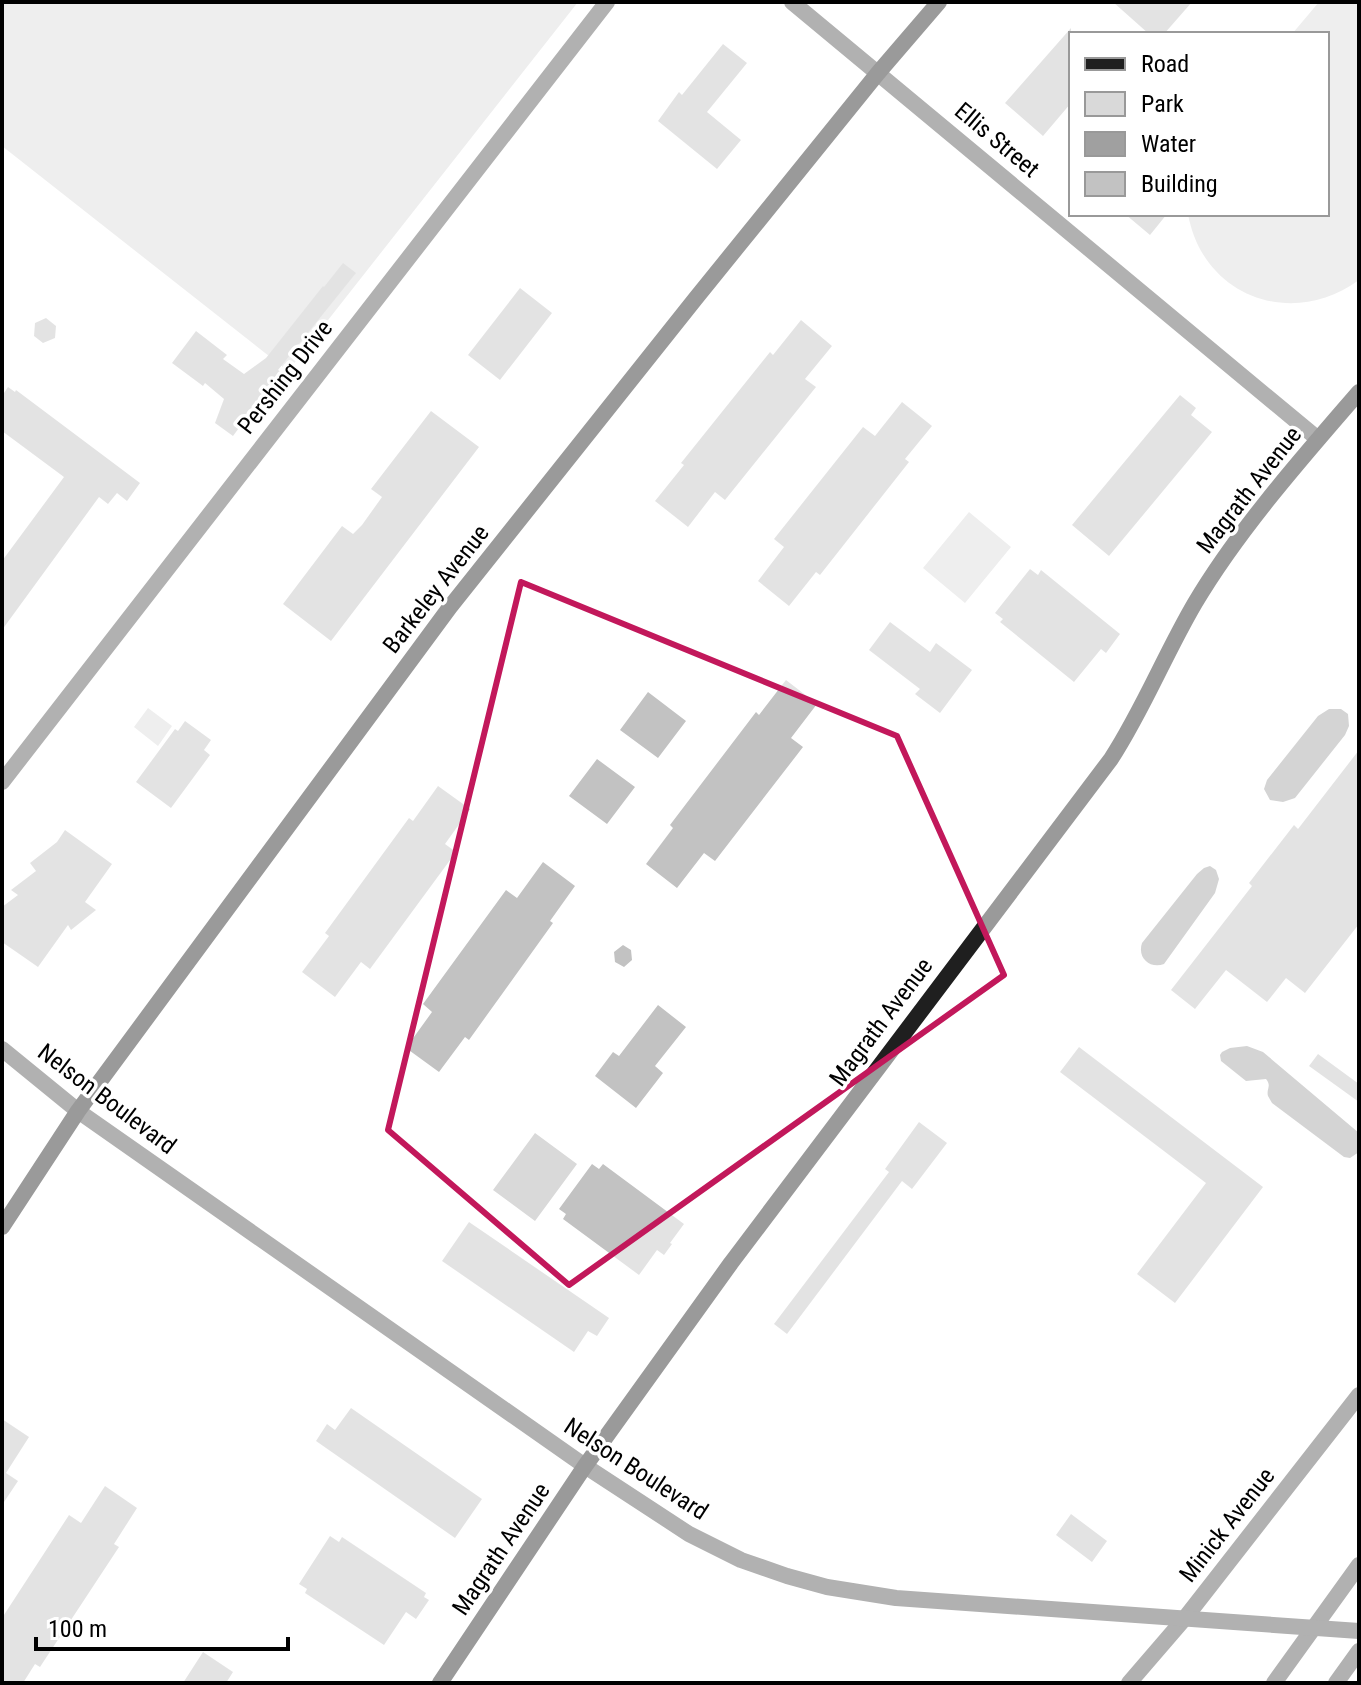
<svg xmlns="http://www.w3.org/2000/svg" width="1361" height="1685" font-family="'Roboto Condensed',sans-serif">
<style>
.green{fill:#d9d9d9}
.water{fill:#a0a0a0}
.building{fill:#c2c2c2}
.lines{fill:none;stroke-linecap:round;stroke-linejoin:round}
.minor{stroke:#525252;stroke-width:16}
.tertiary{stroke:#525252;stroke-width:16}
.secondary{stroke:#1f1f1f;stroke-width:16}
.marked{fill:none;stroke:#c2185b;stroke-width:6;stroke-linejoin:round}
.labels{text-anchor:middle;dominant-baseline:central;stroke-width:7;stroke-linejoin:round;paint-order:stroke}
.street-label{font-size:24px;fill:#000;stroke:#fff}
</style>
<rect width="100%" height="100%" fill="#fff"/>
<path class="green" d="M2,2H578L288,371L2,146Z
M1319,2H1359V280C1292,329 1203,297 1188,214H1327V34H1292Z
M969,512L1011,547L965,603L923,568Z
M148,708L172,726L158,746L134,727Z
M535,1133L577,1164L535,1221L493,1190Z"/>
<path class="water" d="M1329,709H1341L1348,714L1349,726L1345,735L1295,798L1283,802L1270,800L1264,789L1267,780L1318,716Z
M1210,866L1216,870L1219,879L1215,893L1164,964C1150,969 1137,958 1142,943L1197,874L1204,868Z
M1247,1046L1263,1052L1359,1133V1152L1350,1158L1344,1157L1272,1103L1268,1096C1266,1089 1272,1086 1266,1079L1246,1081L1221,1061L1220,1055L1222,1052L1230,1048Z"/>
<path class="building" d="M1113,2H1192L1164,34H1149Z
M1071,28V103L1043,136L1005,103Z
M723,44L747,63L707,112L741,140L717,169L658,121L679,92L682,95Z
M1125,214H1167L1150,235Z
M343,263L356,273L278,370L281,372L233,436L215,423L224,399L205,383L203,386L172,363L196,331L227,355L223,359L244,374L266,358L323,286L324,287Z
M520,288L552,313L500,380L468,355Z
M46,318L56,326L55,338L43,343L34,336L35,323Z
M801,320L832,346L805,379L816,387L725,500L715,492L688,527L655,501L684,465L681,463L770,352L773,355Z
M8,387L15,392L16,390L140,483L127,501L117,493L108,504L99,497L2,630V561L64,477L2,431V396Z
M1180,395L1196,408L1191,415L1212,432L1109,556L1072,525Z
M902,402L932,426L905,459L909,462L820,575L816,572L789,606L758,581L784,547L774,539L863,427L875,436Z
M431,411L479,447L331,641L283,604L342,526L353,534L362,525L382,497L371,489Z
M1030,569L1038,575L1041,570L1120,634L1106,653L1101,649L1074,682L1000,622L1003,619L995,613Z
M890,622L930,652L936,643L972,670L940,713L915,694L920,689L869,650Z
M786,680L817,704L791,738L803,747L715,861L704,853L677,888L646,864L673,828L670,825L756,712L759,715Z
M648,692L686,721L658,758L620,730Z
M185,721L211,740L204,750L210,755L171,808L136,782L175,729L178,731Z
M1359,750V924L1305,993L1286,978L1267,1002L1226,970L1195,1009L1171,990L1252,886L1249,883L1294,825L1298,829Z
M597,759L635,787L607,824L569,796Z
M438,786L470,809L445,844L456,852L370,969L361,962L335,997L302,972L329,936L325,933L409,818L413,821Z
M65,830L112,864L85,902L96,910L71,930L68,925L38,967L2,942V907L18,895L11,890L36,871L30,863L57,842Z
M543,862L575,886L550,921L553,923L469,1040L465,1037L439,1072L406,1048L432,1012L423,1004L506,890L517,898Z
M623,945L631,950L632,960L624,967L615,962L614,952Z
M658,1005L686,1027L655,1066L663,1073L636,1108L595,1076L613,1052L619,1056Z
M1079,1047L1263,1187L1175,1303L1137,1274L1206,1183L1060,1072Z
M1318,1054L1359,1084V1102L1309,1066Z
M919,1122L947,1143L912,1189L902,1181L787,1334L774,1324L889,1172L885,1169Z
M592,1164L599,1169L603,1164L684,1224L670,1243L672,1244L664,1255L657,1250L639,1275L563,1219L566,1214L559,1209Z
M469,1222L609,1318L597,1336L588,1331L574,1352L442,1261Z
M351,1408L482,1499L455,1538L316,1441L327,1424L335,1430Z
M2,1419L29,1437L6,1473L18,1481L2,1505Z
M105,1486L137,1508L114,1544L119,1547L40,1667L35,1664L23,1683H2V1618L69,1515L81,1523Z
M1071,1514L1107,1541L1092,1562L1056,1535Z
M330,1536L339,1542L342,1537L426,1593L424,1597L429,1600L416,1619L406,1612L384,1645L305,1593L307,1589L299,1584Z
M203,1652L233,1672L226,1683H183Z"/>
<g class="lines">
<path class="minor" d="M792,2L1318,439
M2,782L607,2
M1129,1683L1185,1618L1359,1395
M1274,1683L1359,1565
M1336,1683L1359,1651"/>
<path class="tertiary" d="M2,1049L78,1111L585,1466L689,1534L741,1560L787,1576L827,1587L896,1598L1359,1631"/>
<path class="secondary" d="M2,1227L78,1111L450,607L696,298L878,73L939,2
M440,1683L585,1466L731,1263L1111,759C1143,710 1165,654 1195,603C1239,529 1302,458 1359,392"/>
</g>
<path d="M0 0H1361V1685H0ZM521,582L897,736L1004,975L569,1285L388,1130Z" fill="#fff" fill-opacity=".55" fill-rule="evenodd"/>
<path class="marked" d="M521,582L897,736L1004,975L569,1285L388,1130Z"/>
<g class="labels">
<g class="street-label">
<text transform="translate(997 140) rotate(40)">Ellis Street</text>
<text transform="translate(285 377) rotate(-52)">Pershing Drive</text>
<text transform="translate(1249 490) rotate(-52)">Magrath Avenue</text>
<text transform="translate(436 589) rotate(-52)">Barkeley Avenue</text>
<text transform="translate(881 1022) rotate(-53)">Magrath Avenue</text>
<text transform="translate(107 1099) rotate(37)">Nelson Boulevard</text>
<text transform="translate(636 1469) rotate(33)">Nelson Boulevard</text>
<text transform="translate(1227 1525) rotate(-52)">Minick Avenue</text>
<text transform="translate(501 1549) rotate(-56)">Magrath Avenue</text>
</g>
</g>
<rect width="1361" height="1685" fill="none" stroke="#000000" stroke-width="8"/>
<rect x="1069" y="32" width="260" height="184" fill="#ffffff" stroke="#999999" stroke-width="2"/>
<rect x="1085" y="58" width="40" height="12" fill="#1f1f1f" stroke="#999999" stroke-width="2"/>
<text x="1141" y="72" font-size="24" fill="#000000">Road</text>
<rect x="1085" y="92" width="40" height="24" fill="#d9d9d9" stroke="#999999" stroke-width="2"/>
<text x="1141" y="112" font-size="24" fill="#000000">Park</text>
<rect x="1085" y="132" width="40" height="24" fill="#a0a0a0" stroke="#999999" stroke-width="2"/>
<text x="1141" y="152" font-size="24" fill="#000000">Water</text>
<rect x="1085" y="172" width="40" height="24" fill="#c2c2c2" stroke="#999999" stroke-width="2"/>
<text x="1141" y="192" font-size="24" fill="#000000">Building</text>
<path d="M36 1637v12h252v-12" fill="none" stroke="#000000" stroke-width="4"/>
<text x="48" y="1637" font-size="24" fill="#000000" stroke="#ffffff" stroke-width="6" paint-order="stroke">100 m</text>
</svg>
